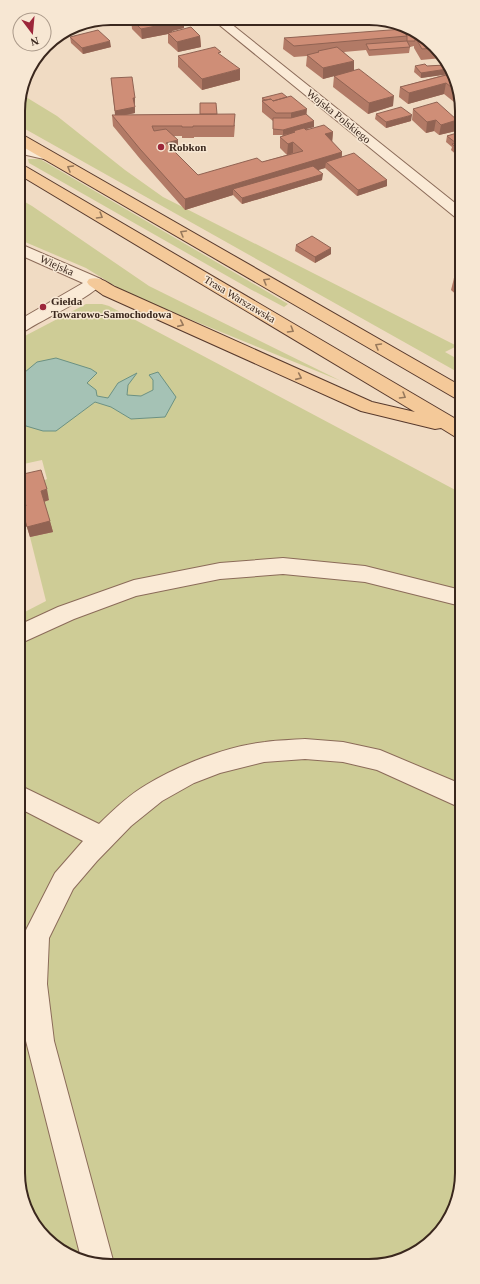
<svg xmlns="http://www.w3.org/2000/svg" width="480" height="1284" font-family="Georgia,serif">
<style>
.green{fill:#cecc96}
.water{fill:#a5c2b5;stroke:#6b9182}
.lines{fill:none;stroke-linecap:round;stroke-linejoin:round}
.minor-casing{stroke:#8b6b59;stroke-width:2}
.major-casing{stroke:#583a2d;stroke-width:2}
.minor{fill:#faead6;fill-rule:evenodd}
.major{fill:#f4c999;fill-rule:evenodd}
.wall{fill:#b27a66}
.shaded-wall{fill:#916353}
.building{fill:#cf8e77;stroke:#916353}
.oneway{stroke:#97785b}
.poi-dot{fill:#9c263a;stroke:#f7e7d3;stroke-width:1.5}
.labels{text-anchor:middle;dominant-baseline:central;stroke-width:3;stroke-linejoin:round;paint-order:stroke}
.far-street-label{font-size:11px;fill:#3a271d;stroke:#f7e7d3}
.far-poi-label{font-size:11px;font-weight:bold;fill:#3a271d;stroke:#f7e7d3;text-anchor:start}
.rim{fill:none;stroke:#3a271d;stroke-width:2}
</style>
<rect width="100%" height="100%" fill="#f0dbc3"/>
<path class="green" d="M21,94L57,116L125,170L163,197L457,346L445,352L461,361V374L18,125V105Z
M28,159H40L288,304L284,307L250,289L29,163Z
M18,198L32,206L149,286L341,381L128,294L86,268L18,239Z
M86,304H102L109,306L461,493L462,1179L439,1234L387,1264H93L45,1239L20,1191L19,615L46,601L30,537L52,532L43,502L49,500L43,481L47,479L42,460L19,465V416L26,426L75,417L95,402L111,407L131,419L165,417L153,380V390L141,396L127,395L128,385L136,374L118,383L108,398L97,396L87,383L97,373L20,375L19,377V339Z"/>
<path class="water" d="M56,358L91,369L97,373L87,383L96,390L97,396L108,398L118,383L137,373L128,385L127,395L141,396L153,390V380L149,375L158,372L176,397L165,417L131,419L111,407L95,402L56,431H43L26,426L19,416V377L37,362Z"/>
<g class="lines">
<g class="minor-casing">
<path id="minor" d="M111,18L109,22L73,31L68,29L76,25Z
M212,19H225L460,207V219L455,217Z
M18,145L53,153L55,156L53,159L48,160L18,153Z
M18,243L101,279L103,282C93,297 43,319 25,331L19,332V320L83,283L18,254Z
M283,558L365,566L461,590V606L365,582L283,574L220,579L136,596L74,619L19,644V625L58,607L134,580L220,563Z
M305,739L343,742L380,750L461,784V808L377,770L343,762L305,759L264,762L220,773L194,783L162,801L131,826L97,861L73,889L49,938L47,984L54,1041L114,1264H93L81,1258L26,1041L20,982L23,937L27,928L55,873L83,841L19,808V785L99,824C113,810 129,795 146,785C179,765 227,746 265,742C279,740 292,740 305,739Z"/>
</g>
<g class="major-casing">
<path id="major" d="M18,134L23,135L461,386V400L455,398L18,144Z
M18,164L23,165L461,422V437L454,436L441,428L435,429L361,411L103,295L89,285L87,282L89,279C100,276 106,282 115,287L372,402L415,412L18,174Z"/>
</g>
<use href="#minor" class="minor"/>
<use href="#major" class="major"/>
</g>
<path class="wall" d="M134,18H184V28L172,31V32L200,36L201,47L178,52L168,43V34L142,39L132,29L131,19Z
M393,23L406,30H404L405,32L435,45L442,58L421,60L414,48V46L410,47L409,53L369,56L366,50L344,52L354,70L393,106L368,114L333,87L334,76L323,79L306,66L307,56L294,57L283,49L284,38L400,30Z
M70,37L111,47L83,54L71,43Z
M178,56L240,80L202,90L178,67Z
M445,65L460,93L454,102L444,94L408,104L399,97L400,87L447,74L421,78L414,72L415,66H427Z
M111,78L135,104H134L135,113L126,115L217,114L235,125L234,137H194V138H182V136H174L178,151L175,152L198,175L262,162L293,153L287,155L280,148V137L283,135H273V121L262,112V98L306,114L314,127L306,129L333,132L332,142L342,152V157L387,180V186L357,196L325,168L318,170L322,180L242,204L233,195L185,210L141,160L113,126L112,115H115Z
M413,109L457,120L456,131L439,135L434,131L426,133L412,120Z
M376,114L411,121L386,128L375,119Z
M460,132V158L451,150L452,147L446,142L447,136Z
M296,245L331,254L315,263L295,251Z
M460,276V298L451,290L454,278Z
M19,475L49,500L44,502L53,532L30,537L24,518L21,507L26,506L19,483Z"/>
<path class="shaded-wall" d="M182,18H184V28L172,31V33H168V34L142,39L141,29Z
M401,27L406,30L400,31Z
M200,36L201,47L178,52L177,42Z
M110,41L111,47L83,54L82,48Z
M354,61V71L323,79V68Z
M240,69V80L202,90V79Z
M447,69L450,74L421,78V73Z
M446,83L444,94L408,104L409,93Z
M459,90L460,93V100L454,102L456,91Z
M394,96L393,106L368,114L369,103Z
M133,98H135V104H133Z
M135,107V113L115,117V111Z
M307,109L306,120L291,124V113Z
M412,115L411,121L386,128V122Z
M436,120L434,131L426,133L427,122Z
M457,120L456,131L439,135L441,125Z
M314,121V127L295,132L293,131V133L283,135V130Z
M333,132L332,143L325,134Z
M178,140V151L167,153L166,143Z
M293,142V153L287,155L288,144Z
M342,152L341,163L326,162L325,168L238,194L233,189V195L185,210V199Z
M323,174L322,180L242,204V198Z
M387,180V186L357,196L358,190Z
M331,248V254L315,263V257Z
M47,489L49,500L43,502L41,491Z
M50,521L53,532L30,537L27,527Z"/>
<path class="building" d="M134,18H182L170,21L171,23L141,29L131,19Z
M191,27L200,36L177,42L168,33Z
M403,29L407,36L294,46L284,38Z
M98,30L110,41L82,48L70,37Z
M405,32H410L419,37H415V41H407V36Z
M415,37H419L435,45L436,48L422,49Z
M407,41L410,47L369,50L366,44Z
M215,47L221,52L218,53L240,69L202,79L178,56Z
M337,47L354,61L323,68L307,55L319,52L318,51Z
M425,64L427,66L445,65L447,69L421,73L415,66Z
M359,69L394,96L369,103L334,76Z
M450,74L459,90L456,91L446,83L409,93L400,87Z
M132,77L135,98H133L135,107L115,111L111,78Z
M282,93L287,97L273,101L271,99L265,100L262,98Z
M291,96L307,109L291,113H276L262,101L271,99L273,101Z
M437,102L457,120L441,125L436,120L427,122L413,109Z
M200,103H216L217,114H200Z
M401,107L412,115L386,122L376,114Z
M235,114L234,126H193V127H182V126H152L154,131L166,129L178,140L166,143L198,175L257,158L262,162L303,151L293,142L288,144L280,137L295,132L293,131L304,128L306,130L324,125L333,132L325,134L342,152L185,199L140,149L112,115Z
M306,114L314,121L283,130L273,129V118H291Z
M460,132V151L452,144L456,143L447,136Z
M354,153L387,180L358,190L326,162Z
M313,166L323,174L242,198L233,189Z
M312,236L331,248L315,257L296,245Z
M460,276V285L454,278Z
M41,470L47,489L41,491L50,521L27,527L21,507L26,506L19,481V475Z"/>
<defs><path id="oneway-chevron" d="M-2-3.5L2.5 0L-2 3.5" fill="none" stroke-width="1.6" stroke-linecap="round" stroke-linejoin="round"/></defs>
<g class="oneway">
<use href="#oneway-chevron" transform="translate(70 168) rotate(-150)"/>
<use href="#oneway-chevron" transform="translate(100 216) rotate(31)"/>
<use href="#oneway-chevron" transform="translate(183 233) rotate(-150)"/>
<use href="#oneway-chevron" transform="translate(266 281) rotate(-150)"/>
<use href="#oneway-chevron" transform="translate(181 324) rotate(24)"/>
<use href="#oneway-chevron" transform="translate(291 330) rotate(31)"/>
<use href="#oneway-chevron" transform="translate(378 346) rotate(-150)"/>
<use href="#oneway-chevron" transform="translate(299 377) rotate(24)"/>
<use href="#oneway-chevron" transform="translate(403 396) rotate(31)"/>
</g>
<g class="poi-dot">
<circle cx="161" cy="147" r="4"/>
<circle cx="43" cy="307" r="4"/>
</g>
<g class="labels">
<g class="far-street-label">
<text transform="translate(339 116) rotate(39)">Wojska Polskiego</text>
<text transform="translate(57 265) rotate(24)">Wiejska</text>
<text transform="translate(240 299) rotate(31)">Trasa Warszawska</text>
</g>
<g class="far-poi-label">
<text x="169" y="147">Robkon</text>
<text x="51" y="301">Giełda<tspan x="51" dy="13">Towarowo-Samochodowa</tspan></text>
</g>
</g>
<path d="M0 0H480V1284H0ZM111 25H369A86 86 0 0 1 455 111V1173A86 86 0 0 1 369 1259H111A86 86 0 0 1 25 1173V111A86 86 0 0 1 111 25Z" fill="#f7e7d3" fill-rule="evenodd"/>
<path class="rim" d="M111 25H369A86 86 0 0 1 455 111V1173A86 86 0 0 1 369 1259H111A86 86 0 0 1 25 1173V111A86 86 0 0 1 111 25Z"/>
<g transform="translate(32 32) rotate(164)"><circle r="19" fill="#f7e7d3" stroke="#ab9a8a"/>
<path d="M0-3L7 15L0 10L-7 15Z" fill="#9c263a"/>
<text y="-6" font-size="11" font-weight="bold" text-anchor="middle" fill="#3a271d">N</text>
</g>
</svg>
